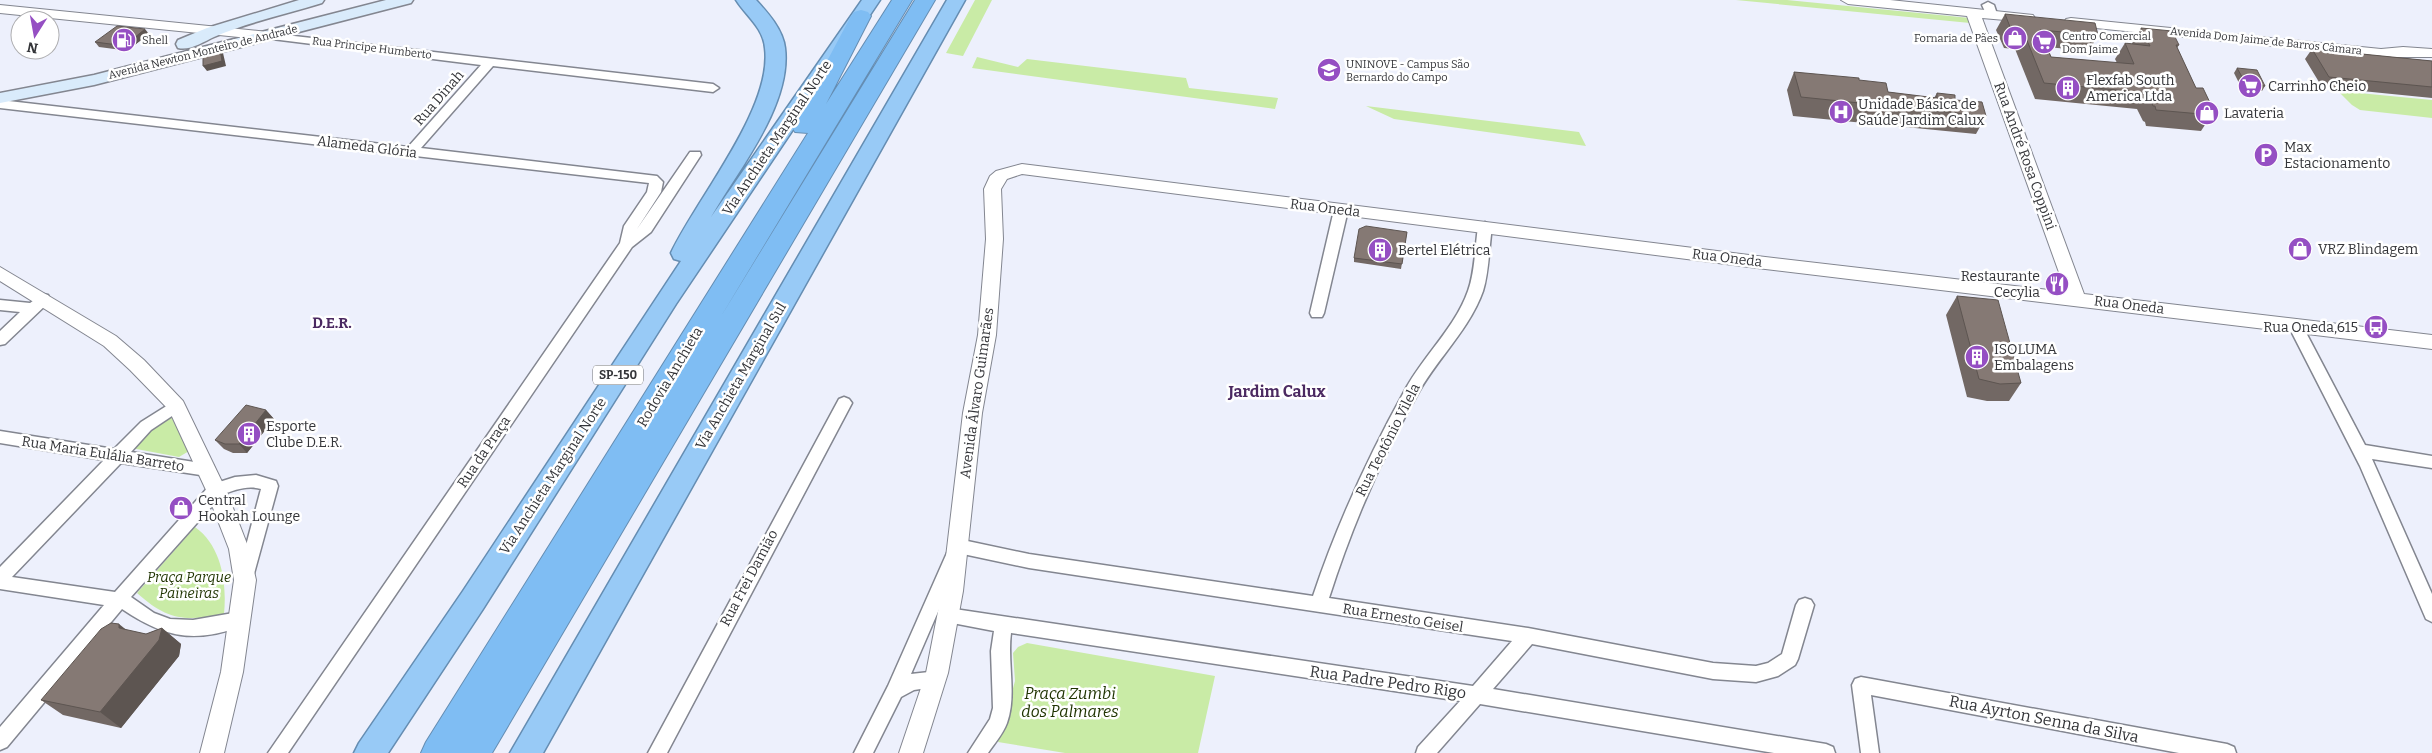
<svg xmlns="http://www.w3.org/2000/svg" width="2432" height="753" font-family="Bitter,serif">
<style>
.green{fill:#c9eba6}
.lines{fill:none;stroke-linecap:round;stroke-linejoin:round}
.minor-casing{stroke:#838690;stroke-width:3}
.tertiary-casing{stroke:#838690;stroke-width:2}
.secondary-casing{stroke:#838690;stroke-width:3}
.trunk-casing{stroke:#658db2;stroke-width:3}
.motorway-casing{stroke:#658db2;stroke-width:2}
.minor{fill:#fff;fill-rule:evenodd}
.tertiary{fill:#fff;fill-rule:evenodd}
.secondary{fill:#d9ebfb;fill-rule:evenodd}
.trunk{fill:#98caf6;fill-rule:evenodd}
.motorway{fill:#7fbdf3;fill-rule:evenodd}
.wall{fill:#726864}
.shaded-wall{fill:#5d5551}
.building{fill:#857974;stroke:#5d5551}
.labels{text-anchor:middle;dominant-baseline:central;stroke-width:5;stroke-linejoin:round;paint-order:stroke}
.far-poi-label{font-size:11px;fill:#343539;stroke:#fff;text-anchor:start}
.far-street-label{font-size:11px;fill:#343539;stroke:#fff}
.shield{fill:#fff;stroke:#717274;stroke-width:1}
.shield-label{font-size:12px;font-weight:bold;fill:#343539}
.poi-label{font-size:14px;fill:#343539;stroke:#fff;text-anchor:start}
.street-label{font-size:14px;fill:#343539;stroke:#fff}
.park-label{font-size:14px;font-style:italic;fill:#1f3300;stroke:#fff}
.neighbourhood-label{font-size:15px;font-weight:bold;fill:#4b2961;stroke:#fff}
.quarter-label{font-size:16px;font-weight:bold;fill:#4b2961;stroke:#fff}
.near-street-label{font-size:16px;fill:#343539;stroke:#fff}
.near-park-label{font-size:16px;font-style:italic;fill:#1f3300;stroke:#fff}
</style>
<rect width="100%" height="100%" fill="#edf0fc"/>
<path class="green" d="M975,0H992L963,56L946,53Z
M1736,0H1787L1970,18V23Z
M977,57L1018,67L1027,59L1186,78L1189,88L1278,98L1275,109L972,68Z
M2338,91L2432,100V118L2360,110L2352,105Z
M1366,106L1579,132L1586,146L1394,119Z
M169,413L189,451L179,457L131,448Z
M195,527C222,546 227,584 224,614C185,622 167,620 137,593Z
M1027,643L1215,676L1198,753H1065L998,742L1015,681L1013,653L1018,647Z"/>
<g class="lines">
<g class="minor-casing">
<path id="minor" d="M1988,2L1994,5L1997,14L1995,16H1987L1982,5Z
M268,33L713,84L719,88L713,92L493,66L421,148L657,176L663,182L661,192L637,229L690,152H700L701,155L651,232L632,247L288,753H268L620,243L624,226L647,192L649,183L0,108V100L408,147L481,65L264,38L262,36Z
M1341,206L1348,210L1324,313L1322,317H1312L1310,313L1334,210Z
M1485,222L1492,227C1489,247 1489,272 1483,291C1470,328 1439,357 1420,390C1382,456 1352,526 1329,598L1528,628L1713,663L1756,666L1768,663L1782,654L1796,605L1799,600L1805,598L1811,600L1814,605L1798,659L1795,665L1778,676L1756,682L1713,679L1532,644L1493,689L1826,744L1833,747L1835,753H1774L1480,704L1437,753H1416L1418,747L1460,701L1011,633C1007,662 1017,695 1007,723C1003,734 994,744 988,753H968L990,719L993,708L991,651L994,631L942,621L939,616L942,611L948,608L1473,686L1512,641L1029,568L963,554L911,674L929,672L940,674L943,680L940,686L914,690L901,697L873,753H854L888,686L950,546L952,541L958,539L1029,554L1313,596C1337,524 1368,457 1405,390C1423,356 1455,328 1468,291C1475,272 1475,247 1478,227Z
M43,294L48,295L50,299L48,303L5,344L0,345V331L20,312L0,310V300L30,303Z
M2295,320L2300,321L2302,325L2365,445L2432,456V468L2372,459L2432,594V622L2426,619L2360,466L2288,325L2290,321Z
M844,397L849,399L852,403L667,753H648L839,399Z
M176,400L181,402L184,406L181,410L151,430L131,452L207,464L213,465L215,470L213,475L207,476L121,463L12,577L115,592L210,485L235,477L256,475L276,481L278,486L252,581L246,583L240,581L238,576L261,489C248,485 234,490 222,495L131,597L154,613L170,619L193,620L239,612L245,615L248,620L245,625C194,644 165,638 122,609L7,747L0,750V727L104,605L0,589V567L104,460L0,443V431L114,449L141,422Z
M1861,677L2227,744L2234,747L2236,753H2179L1871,695L1879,753H1861L1852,685L1855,679Z"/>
</g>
<g class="tertiary-casing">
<path id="tertiary" d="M1841,0H1890L2033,15L2035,18L2033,21L2028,22L1982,18L2084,294L2432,335V349L1757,268L1022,174L1007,179L1001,189L1003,239L996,335L982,413L963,591L948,673L923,753H899L926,673L942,591L963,413L978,335L986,239L984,189L990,176L996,171L1022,164L1757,256L2066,292L1967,16L1848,4Z
M0,5L268,32L275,36L268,40L0,13Z
M2071,18L2381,49L2403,47L2432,49V57H2381L2066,25L2064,22L2066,19Z
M0,267L116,336L144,360L183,401L226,490L249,549L256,580L243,672L224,753H200L221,672L234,580L229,549L206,490L169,410L130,370L104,346L0,281Z"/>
</g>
<g class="secondary-casing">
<path id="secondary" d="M299,0H324L322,3C287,14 248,22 214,37C203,42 190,51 178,48L176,44L178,40L207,28Z
M386,0H413L411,3L94,85L0,103V93L94,75Z"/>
</g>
<g class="trunk-casing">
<path id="trunk" d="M736,0H756C768,13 783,30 785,48C792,105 738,170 711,217L862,0H880L676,304L483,609L388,753H354L359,743L463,591L681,261L674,259L671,253C697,198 773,108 765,48C763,27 746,16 736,0Z
M947,0H965L543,753H510Z"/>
</g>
<g class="motorway-casing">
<path id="motorway" d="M892,0H912L720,318L915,0H935L492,753H421L426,742L808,133L795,132L792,127L851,16L854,12L861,10L868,12L871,16L826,104Z"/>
</g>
<use href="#minor" class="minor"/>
<use href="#tertiary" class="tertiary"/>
<use href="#secondary" class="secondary"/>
<use href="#trunk" class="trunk"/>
<use href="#motorway" class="motorway"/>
</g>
<path class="wall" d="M2005,14L2098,35L2089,51L2047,47L2051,57L2117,63L2115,59L2125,43L2132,44V43L2141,28L2179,45L2177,48L2196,88L2214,111L2201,131L2146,126L2145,122L2143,121L2137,109L2035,99L2015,49L2004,48L1996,30Z
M149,34L132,47L122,50L99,47L95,42Z
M2312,49L2432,61V98L2322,87L2305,59Z
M2237,68L2265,86L2262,91L2242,89L2234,73Z
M1794,72L1859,80L1888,92L1934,98L1937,93L1955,100L1986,116L1976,134L1793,116L1787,90Z
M1407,232L1401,269L1354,262V258Z
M1957,296L2021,383L2009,401H1987L1967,397L1946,315Z
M266,410L274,419L247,453H233L224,449L215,440Z
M162,628L181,644L179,656L121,728L63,715L41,700L126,630L146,634Z"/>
<path class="shaded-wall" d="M145,29L149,34L132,47L122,50L118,45Z
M220,49L223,53L226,66L207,71L203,66Z
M266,410L274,419L247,453L239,444Z
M119,624L139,640L119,628Z
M162,628L181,644L179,656L121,728L100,712Z"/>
<path class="building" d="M2005,14L2095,23L2098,35L2040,30L2051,57L2134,64L2125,43L2150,46L2141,28L2172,31L2179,45H2176L2196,88H2203L2214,111L2209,110L2212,115L2156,110L2155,106H2153L2148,93L2044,83L2024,33L2012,32Z
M117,26L145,29L128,43L118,45L95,42Z
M220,49L222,61L203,66V53Z
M2312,49L2432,61V87L2329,77Z
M2237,68L2257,70L2265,86L2246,84Z
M1794,72L1859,78V80L1886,83L1888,92L1937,98V93L1955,95V100L1982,102L1986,116L1801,97Z
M1366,226L1407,232L1402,264L1354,258L1359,229Z
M1957,296L1998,300L2021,383L2000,384L1979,379Z
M246,405L266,410L239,444H225L215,440Z
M111,623L119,624V628L146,634L162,628L159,640L100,712L41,700L101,629Z"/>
<defs>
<g id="shop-disc" transform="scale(1.25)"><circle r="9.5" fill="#954fc3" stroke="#fff"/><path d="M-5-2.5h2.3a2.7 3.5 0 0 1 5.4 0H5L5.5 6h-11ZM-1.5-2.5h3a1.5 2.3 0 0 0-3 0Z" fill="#fff"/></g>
<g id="fuel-disc" transform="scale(1.25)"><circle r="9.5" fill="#954fc3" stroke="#fff"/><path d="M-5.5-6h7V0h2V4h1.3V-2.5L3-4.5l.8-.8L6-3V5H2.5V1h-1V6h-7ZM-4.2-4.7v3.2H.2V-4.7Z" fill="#fff"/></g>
<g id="supermarket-disc" transform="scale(1.25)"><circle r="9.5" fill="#954fc3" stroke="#fff"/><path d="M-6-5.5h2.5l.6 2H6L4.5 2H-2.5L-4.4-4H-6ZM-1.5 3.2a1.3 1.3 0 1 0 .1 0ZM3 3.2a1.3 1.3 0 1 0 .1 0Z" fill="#fff"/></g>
<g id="university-disc" transform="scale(1.25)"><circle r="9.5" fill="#954fc3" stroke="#fff"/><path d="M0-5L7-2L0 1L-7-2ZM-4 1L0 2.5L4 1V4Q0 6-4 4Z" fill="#fff"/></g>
<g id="building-disc" transform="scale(1.25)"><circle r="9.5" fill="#954fc3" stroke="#fff"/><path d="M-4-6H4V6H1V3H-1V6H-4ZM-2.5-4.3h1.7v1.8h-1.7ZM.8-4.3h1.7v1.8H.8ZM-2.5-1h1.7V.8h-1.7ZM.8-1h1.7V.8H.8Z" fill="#fff"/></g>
<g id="hospital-disc" transform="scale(1.25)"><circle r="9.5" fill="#954fc3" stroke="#fff"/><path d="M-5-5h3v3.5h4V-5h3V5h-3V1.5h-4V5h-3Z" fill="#fff"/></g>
<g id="parking-disc" transform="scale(1.25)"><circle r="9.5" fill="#954fc3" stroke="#fff"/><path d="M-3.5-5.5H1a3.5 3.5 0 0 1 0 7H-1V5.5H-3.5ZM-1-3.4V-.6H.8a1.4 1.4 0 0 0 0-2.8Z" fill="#fff"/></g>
<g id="restaurant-disc" transform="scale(1.25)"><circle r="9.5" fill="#954fc3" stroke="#fff"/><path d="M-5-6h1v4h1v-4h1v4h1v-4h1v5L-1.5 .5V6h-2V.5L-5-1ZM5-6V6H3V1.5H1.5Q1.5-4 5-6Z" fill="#fff"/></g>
<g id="bus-disc" transform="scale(1.25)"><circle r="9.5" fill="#954fc3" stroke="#fff"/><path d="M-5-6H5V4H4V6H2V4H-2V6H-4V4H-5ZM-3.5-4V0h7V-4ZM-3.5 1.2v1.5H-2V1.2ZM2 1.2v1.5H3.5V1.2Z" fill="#fff"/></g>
</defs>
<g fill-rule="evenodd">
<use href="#shop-disc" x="2015" y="38"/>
<use href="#fuel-disc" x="124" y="40"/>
<use href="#supermarket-disc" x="2044" y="42"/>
<use href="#university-disc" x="1329" y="70"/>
<use href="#supermarket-disc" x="2250" y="86"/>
<use href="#building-disc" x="2068" y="88"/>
<use href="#hospital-disc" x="1841" y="112"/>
<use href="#shop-disc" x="2207" y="113"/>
<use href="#parking-disc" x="2266" y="155"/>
<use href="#shop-disc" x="2300" y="249"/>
<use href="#building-disc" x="1380" y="250"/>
<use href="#restaurant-disc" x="2057" y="284"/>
<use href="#bus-disc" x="2376" y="327"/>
<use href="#building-disc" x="1977" y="357"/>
<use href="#building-disc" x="249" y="434"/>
<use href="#shop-disc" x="181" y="508"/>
</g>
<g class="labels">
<g class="far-poi-label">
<text x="2062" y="36">Centro Comercial<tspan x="2062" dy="13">Dom Jaime</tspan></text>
<text x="1998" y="38" text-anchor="end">Fornaria de Pães</text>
<text x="142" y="40">Shell</text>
<text x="1346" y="64">UNINOVE - Campus São<tspan x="1346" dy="13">Bernardo do Campo</tspan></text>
</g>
<g class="far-street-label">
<text transform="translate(2266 41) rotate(6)">Avenida Dom Jaime de Barros Câmara</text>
<text transform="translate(372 48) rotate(7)">Rua Principe Humberto</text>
<text transform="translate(203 52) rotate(-14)">Avenida Newton Monteiro de Andrade</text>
</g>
<rect class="shield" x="593" y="365.5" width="50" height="19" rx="4"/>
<g class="shield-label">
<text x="618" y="375">SP-150</text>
</g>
<g class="poi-label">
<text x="2086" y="80">Flexfab South<tspan x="2086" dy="16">America Ltda</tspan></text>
<text x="2268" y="86">Carrinho Cheio</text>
<text x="1858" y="104">Unidade Básica de<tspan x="1858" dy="16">Saúde Jardim Calux</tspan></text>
<text x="2224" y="113">Lavateria</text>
<text x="2284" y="147">Max<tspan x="2284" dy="16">Estacionamento</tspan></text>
<text x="2318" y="249">VRZ Blindagem</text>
<text x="1398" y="250">Bertel Elétrica</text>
<text x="2040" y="276" text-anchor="end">Restaurante<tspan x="2040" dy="16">Cecylia</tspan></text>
<text x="2358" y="327" text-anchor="end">Rua Oneda,615</text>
<text x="1994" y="349">ISOLUMA<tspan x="1994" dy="16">Embalagens</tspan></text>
<text x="266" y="426">Esporte<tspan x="266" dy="16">Clube D.E.R.</tspan></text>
<text x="198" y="500">Central<tspan x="198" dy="16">Hookah Lounge</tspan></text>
</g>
<g class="street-label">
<text transform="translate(439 98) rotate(-49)">Rua Dinah</text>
<text transform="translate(777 138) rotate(-56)">Via Anchieta Marginal Norte</text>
<text transform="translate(367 147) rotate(7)">Alameda Glória</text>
<text transform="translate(2025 156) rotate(70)">Rua André Rosa Coppini</text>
<text transform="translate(1325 208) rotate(7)">Rua Oneda</text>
<text transform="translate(1727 258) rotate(7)">Rua Oneda</text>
<text transform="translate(2129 305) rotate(7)">Rua Oneda</text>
<text transform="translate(741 376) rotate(-60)">Via Anchieta Marginal Sul</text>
<text transform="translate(670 377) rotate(-59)">Rodovia Anchieta</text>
<text transform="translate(977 393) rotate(-82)">Avenida Álvaro Guimarães</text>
<text transform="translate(1388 440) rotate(-63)">Rua Teotônio Vilela</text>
<text transform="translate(484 452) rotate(-56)">Rua da Praça</text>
<text transform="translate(103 454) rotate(9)">Rua Maria Eulália Barreto</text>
<text transform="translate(553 476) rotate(-57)">Via Anchieta Marginal Norte</text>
<text transform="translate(749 578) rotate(-62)">Rua Frei Damião</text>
<text transform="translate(1403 618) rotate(9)">Rua Ernesto Geisel</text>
</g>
<g class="park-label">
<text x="189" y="577">Praça Parque<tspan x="189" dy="16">Paineiras</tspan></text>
</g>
<g class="neighbourhood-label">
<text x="332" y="323">D.E.R.</text>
</g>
<g class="quarter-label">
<text x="1277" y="391">Jardim Calux</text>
</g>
<g class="near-street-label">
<text transform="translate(1388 682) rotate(8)">Rua Padre Pedro Rigo</text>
<text transform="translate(2044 719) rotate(11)">Rua Ayrton Senna da Silva</text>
</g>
<g class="near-park-label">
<text x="1070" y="693">Praça Zumbi<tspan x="1070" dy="18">dos Palmares</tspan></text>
</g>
</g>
<g transform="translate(35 35) rotate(191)"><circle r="24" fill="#ffffff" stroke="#aeaeb0"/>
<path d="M0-4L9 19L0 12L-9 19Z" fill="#954fc3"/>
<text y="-8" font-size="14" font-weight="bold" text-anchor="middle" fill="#343539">N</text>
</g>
</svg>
